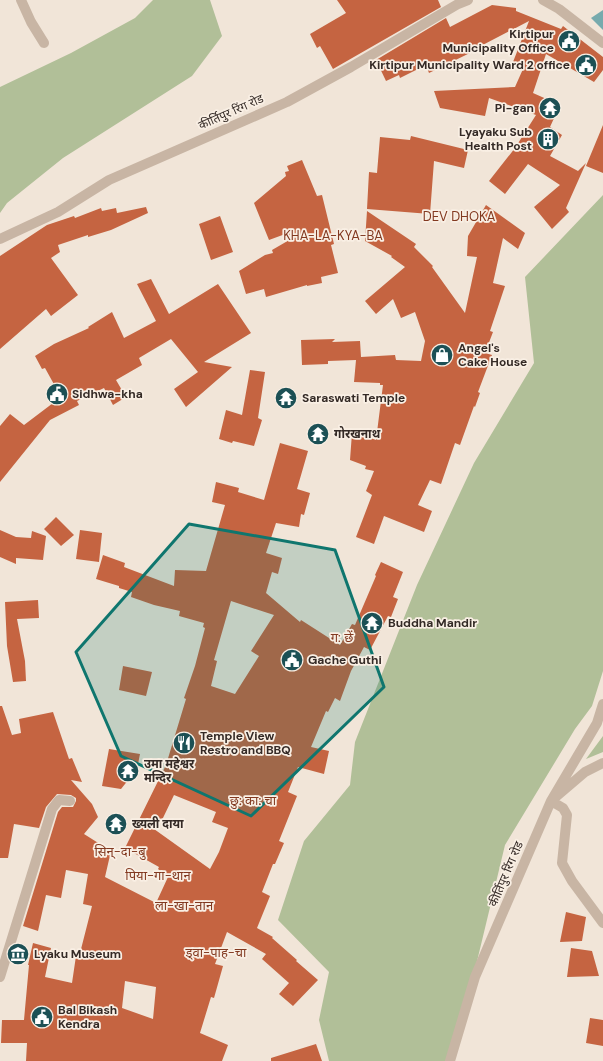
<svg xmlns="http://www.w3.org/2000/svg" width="603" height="1061" font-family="'DM Sans','Noto Sans Devanagari',sans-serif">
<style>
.green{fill:#b1bf98}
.water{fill:#77aaad}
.building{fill:#c56441;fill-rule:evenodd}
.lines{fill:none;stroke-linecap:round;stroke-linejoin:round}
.minor{stroke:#c8b5a4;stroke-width:10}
.marked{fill:#0f766e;fill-opacity:0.2;stroke:#0f766e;stroke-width:3;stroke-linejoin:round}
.labels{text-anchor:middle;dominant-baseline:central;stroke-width:3.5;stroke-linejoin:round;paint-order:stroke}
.poi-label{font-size:12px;font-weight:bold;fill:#342a26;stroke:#f9efe4;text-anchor:start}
.street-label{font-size:12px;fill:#342a26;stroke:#f9efe4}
.neighbourhood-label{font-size:13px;fill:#823920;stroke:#f9efe4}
</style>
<rect width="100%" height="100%" fill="#f1e5d8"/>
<path class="green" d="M153,0H210L222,36L192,76L63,158L7,203L0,213V87L71,53L135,18Z
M603,195V671L592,706L575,729L505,845L453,1061H329L319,1020L329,972L278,920L304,841L350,785L355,742L417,585L474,463L534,363L525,277Z
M603,736V752L586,759Z"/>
<path class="water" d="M603,10V30L591,18Z"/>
<path class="building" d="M337,0H438L441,7L333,69L320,46L317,48L310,34L346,13Z
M492,5L516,8V11L561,29L563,26L603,57V70L594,82L546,54L533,93L560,105L550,127L562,135L550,156L578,171L586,163L566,208L569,212L552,229L534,207L560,185L528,164L505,194L489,181L515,148L536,115L489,98L485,116L440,108L434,91L515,87L523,69L513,62L529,21L475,49L476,50L429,73L426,65L400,78L399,75L386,81L376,60L446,18L450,27Z
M603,125V173L586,166Z
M411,136L468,150L464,168L434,161L430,214L367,209L369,172L377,173L380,137L410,140Z
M302,160L317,196L322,195L334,244L331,245L338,273L321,277L322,283L307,286V285L266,297L264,289L246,294L239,271L265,255L273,253L272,250L291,239L288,233L269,240L254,203L286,176L285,172L289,171L287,166Z
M486,205L525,233L518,249L503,238L493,283L505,286L490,331L493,332L485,353L492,355L478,392L480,393L475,407L474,406L460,445L455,443L441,484L430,480L418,505L432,511L424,532L384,516L374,544L356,537L372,495L366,491L374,471L365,469L366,466L350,460L352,433L356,434V433L376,440L383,385H380V383L354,382L356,360L328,361V364L302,365L301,340L335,339L332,342L360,341L361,357L395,355L396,360L421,361L425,341L415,312L401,318L393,299L376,314L365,301L405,267L391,257L392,256L365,241L367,211L416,244L414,247L433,266L432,267L465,313L477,257L467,256L468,236Z
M146,207L148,213L111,230L88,237V235L58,245L60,252L51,258L78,295L51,316L46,309L0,349V256L47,225L74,216L75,218L101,208L102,211L116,208L117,213Z
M220,216L233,252L211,260L199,224Z
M151,279L169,314L218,284L251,333L204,362L232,367L186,407L174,389L198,372L171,339L139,358L142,365L116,380L126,397L113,405L104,388L77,401L79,405L50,420L0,482V426L10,414L24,425L61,397L45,368L42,369L35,356L54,344L89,328L88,327L112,312L124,338L156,321L137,284Z
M250,370L265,372L258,418L262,420L254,446L233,441L232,443L219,439L226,410L242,415Z
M280,443L308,451L297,489L310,493L304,515L301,514L299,527L276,523L266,553L282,558L278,574L272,572L266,593L300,622L301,620L340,645L352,624L355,625L376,576L375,575L381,562L403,572L393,597L398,599L391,617L388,616L370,650L364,647L351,671L340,701L335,698L328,712L326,711L311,747L329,751L324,774L298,767L288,792L297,796L279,841L284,843L275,864H273L262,892L270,896L257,928L273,937L272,938L297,960L296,961L318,980L293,1006L279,994L289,983L262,959L266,954L227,932L215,964L223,966L214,998L211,997L200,1033L228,1045L222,1061H26L27,1043H1L2,1020H24L29,965H28L33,943L51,948L45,977L72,983L76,956L79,957L92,906L83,904L88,874L66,870L61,898L46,895L38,931L23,926L58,812L62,807H73L76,801V798L71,795L57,794L46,807L39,828L14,824L8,858H0V706H2L12,735L21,733L19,719L53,712L69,759L72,758L82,782L71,780L92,804L98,817L84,834L111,851L105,877L156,903L168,877L158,869L159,867L125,848L166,765L186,699L184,698L195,666L205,628L203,627L204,623L179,616L180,611L154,605L131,597L132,592L119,588V586L96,579L103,555L125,563L124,567L174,586L175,570L206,571L225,505L212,502L216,482L239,488L238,492L264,500ZM231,601L274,615L251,651L259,656L235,694L211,686L217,661L214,660ZM174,795L216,812L212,822L228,828L219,852L210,869L154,829L162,820ZM125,981L156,987L153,1019L122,1008Z
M56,517L74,535L61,546L44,529Z
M0,530L16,537L31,538L32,531L46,536L43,560L16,558V564L0,557Z
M80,530L102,533L99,562L76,559Z
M38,600L39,618L17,619L25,661L26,681L13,682L7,646L5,602Z
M123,666L152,672L146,696L119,690Z
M109,749L140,754L137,769L121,789L102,786Z
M566,912L586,917L582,941L560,942Z
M571,948L592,951L599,976L567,977Z
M590,1018L603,1020V1046L586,1043Z
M316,1044L322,1061H271V1058Z"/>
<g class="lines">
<path class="minor" d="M21,0L31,22L44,43
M543,0L559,9L603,43
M0,239L58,212L109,180L287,102L351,67L458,4L468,0
M603,763L585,772L551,801L563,808L567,815L562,863L572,881L603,923
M0,977L52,809L59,800L70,801
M450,1061L475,977L551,801L597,723L603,704"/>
</g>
<path class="marked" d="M189,524L335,550L384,687L251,816L121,756L76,652Z"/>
<defs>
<g id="civic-disc" transform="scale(1.15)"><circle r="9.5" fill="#1c5055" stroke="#f9efe4"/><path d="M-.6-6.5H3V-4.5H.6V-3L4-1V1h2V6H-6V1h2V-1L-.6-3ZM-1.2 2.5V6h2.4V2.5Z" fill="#fff"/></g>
<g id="temple-disc" transform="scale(1.15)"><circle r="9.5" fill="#1c5055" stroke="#f9efe4"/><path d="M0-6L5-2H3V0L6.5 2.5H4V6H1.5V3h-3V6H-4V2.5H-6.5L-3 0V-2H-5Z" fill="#fff"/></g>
<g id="building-disc" transform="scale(1.15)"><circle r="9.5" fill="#1c5055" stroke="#f9efe4"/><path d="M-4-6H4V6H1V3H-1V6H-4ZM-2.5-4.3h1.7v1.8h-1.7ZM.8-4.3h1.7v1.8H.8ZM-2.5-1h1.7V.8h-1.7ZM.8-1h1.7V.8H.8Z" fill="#fff"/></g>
<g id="shop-disc" transform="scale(1.15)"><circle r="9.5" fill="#1c5055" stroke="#f9efe4"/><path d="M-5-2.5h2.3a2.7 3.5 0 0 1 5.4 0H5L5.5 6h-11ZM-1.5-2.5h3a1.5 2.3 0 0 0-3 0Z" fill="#fff"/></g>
<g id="restaurant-disc" transform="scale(1.15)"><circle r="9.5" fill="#1c5055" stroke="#f9efe4"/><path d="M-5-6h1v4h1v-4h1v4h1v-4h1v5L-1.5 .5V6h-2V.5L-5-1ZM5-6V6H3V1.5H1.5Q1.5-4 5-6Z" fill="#fff"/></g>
<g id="museum-disc" transform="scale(1.15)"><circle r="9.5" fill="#1c5055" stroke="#f9efe4"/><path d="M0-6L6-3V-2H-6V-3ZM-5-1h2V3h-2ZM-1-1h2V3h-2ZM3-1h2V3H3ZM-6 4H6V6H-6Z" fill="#fff"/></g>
</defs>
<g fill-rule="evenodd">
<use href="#civic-disc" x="569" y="41"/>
<use href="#civic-disc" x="586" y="65"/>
<use href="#temple-disc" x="550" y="108"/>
<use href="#building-disc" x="548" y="139"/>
<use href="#shop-disc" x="442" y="355"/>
<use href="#civic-disc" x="57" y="394"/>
<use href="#temple-disc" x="286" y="398"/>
<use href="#temple-disc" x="318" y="434"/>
<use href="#temple-disc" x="372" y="623"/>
<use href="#civic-disc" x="292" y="660"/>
<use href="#restaurant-disc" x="184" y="743"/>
<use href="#temple-disc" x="128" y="771"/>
<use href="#temple-disc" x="116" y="824"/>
<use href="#museum-disc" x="18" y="954"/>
<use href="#civic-disc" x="42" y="1017"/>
</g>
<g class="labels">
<g class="poi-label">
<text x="554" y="34" text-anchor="end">Kirtipur<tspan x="554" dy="14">Municipality Office</tspan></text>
<text x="570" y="65" text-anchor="end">Kirtipur Municipality Ward 2 office</text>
<text x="534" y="108" text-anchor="end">Pi-gan</text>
<text x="532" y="132" text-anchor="end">Lyayaku Sub<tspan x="532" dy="14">Health Post</tspan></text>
<text x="458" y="348">Angel's<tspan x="458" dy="14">Cake House</tspan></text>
<text x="72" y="394">Sidhwa-kha</text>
<text x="302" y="398">Saraswati Temple</text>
<text x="334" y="434">गोरखनाथ</text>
<text x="388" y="623">Buddha Mandir</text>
<text x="308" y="660">Gache Guthi</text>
<text x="200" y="736">Temple View<tspan x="200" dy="14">Restro and BBQ</tspan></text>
<text x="144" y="764">उमा महेश्वर<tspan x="144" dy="14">मन्दिर</tspan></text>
<text x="132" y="824">ख्यली दाया</text>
<text x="34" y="954">Lyaku Museum</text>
<text x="58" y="1010">Bal Bikash<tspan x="58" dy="14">Kendra</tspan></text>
</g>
<g class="street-label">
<text transform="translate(231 112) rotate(-24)">कीर्तिपुर रिंग रोड</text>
<text transform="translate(506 874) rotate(-67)">कीर्तिपुर रिंग रोड</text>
</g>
<g class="neighbourhood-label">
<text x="459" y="216">DEV DHOKA</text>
<text x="333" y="235">KHA-LA-KYA-BA</text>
<text x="342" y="637">ग: छें</text>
<text x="253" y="800">छु: का: चा</text>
<text x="120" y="851">सिन्-दा-बु</text>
<text x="158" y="875">पिया-गा-थान</text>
<text x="184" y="905">ला-खा-तान</text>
<text x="216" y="952">ड्वा-पाह-चा</text>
</g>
</g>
</svg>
